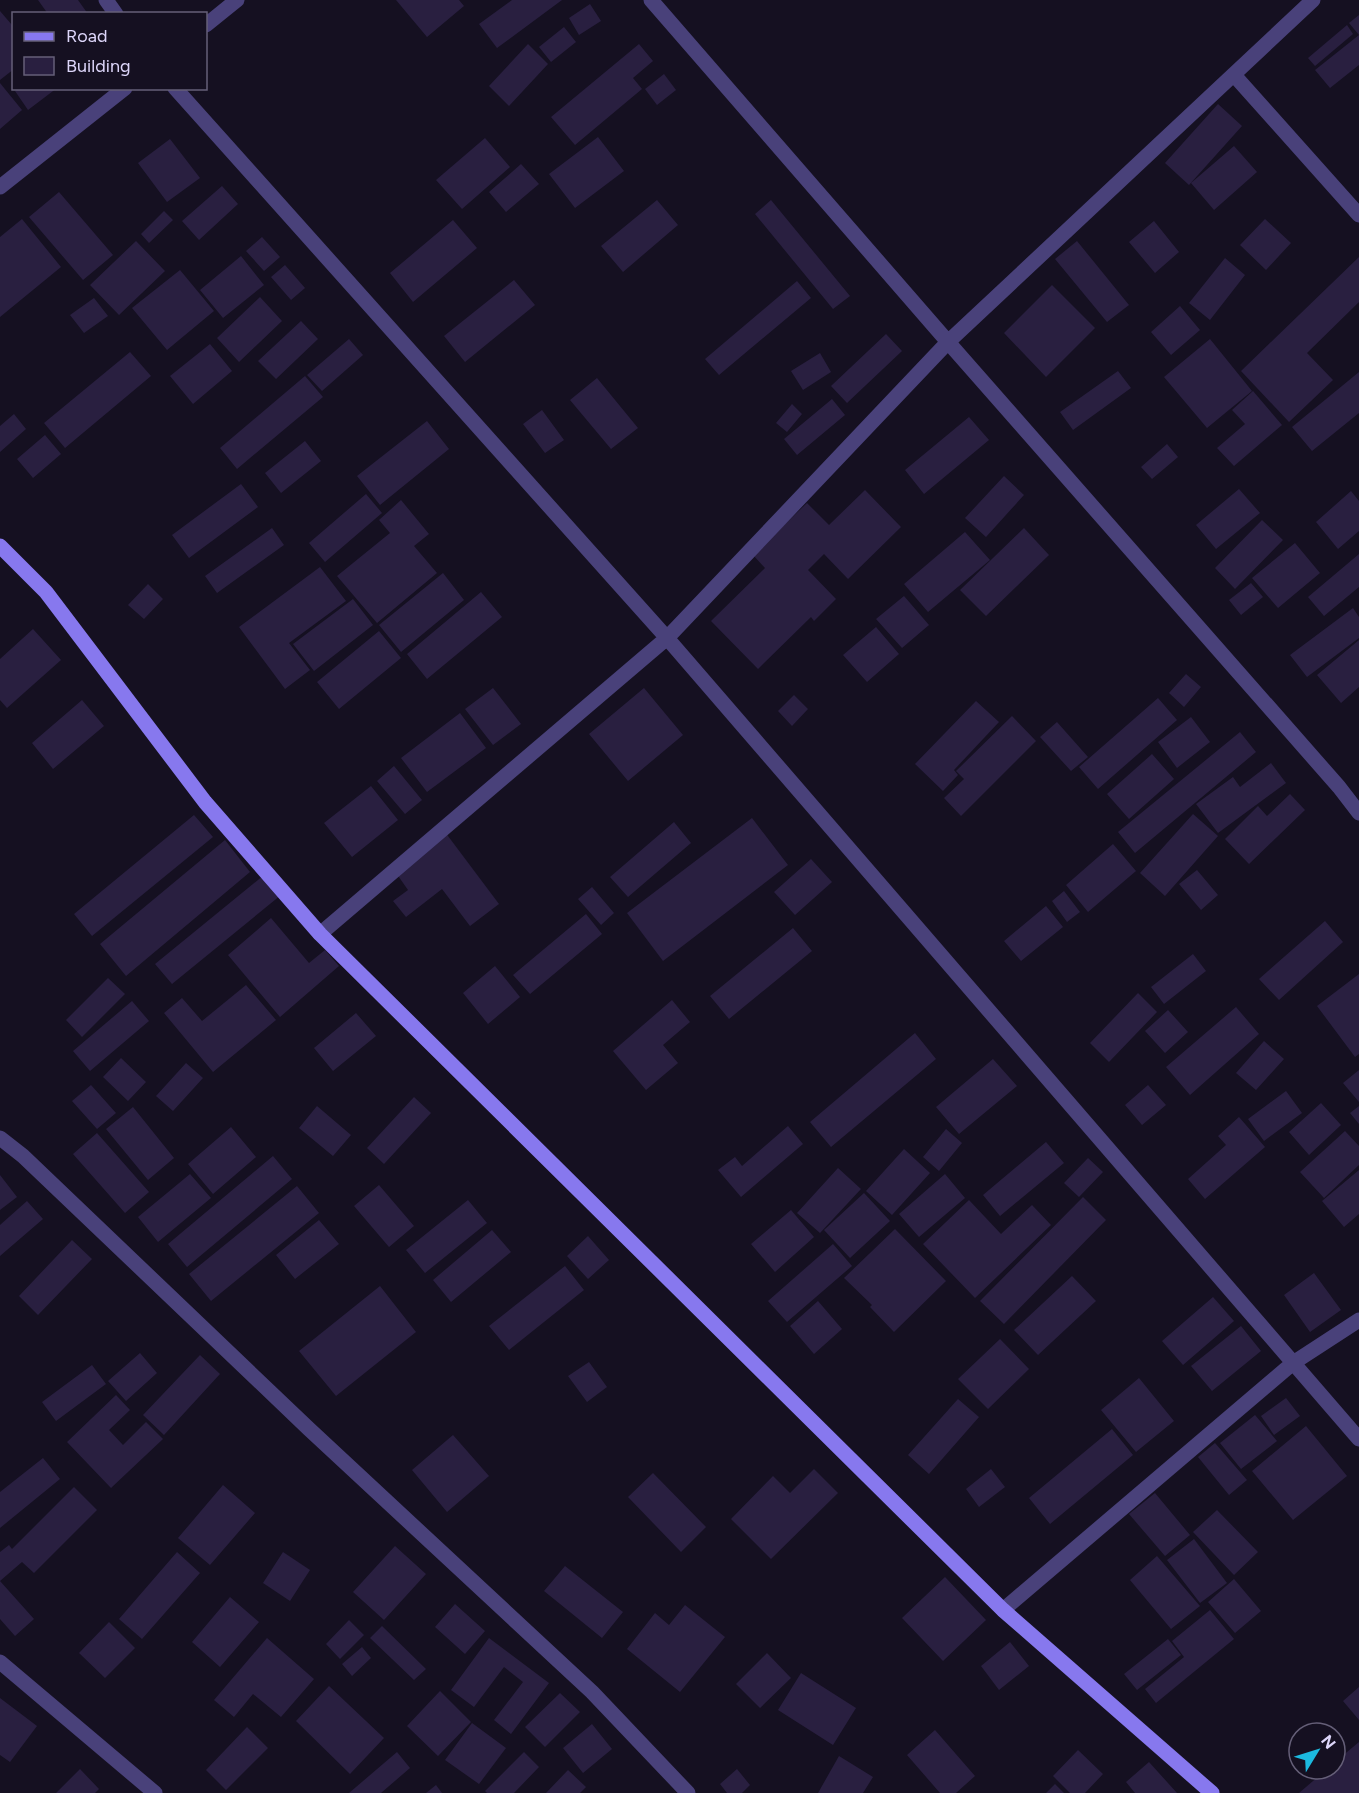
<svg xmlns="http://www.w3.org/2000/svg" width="1359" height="1793" font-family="Figtree,sans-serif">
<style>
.building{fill:#291f40}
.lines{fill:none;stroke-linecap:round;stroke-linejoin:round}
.street{stroke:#49417a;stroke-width:15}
.secondary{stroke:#8778ee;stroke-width:15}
</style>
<rect width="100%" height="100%" fill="#151021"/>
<path class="building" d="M38,0H78L88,14H48Z
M396,0H459L464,6L427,37Z
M512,0H562L497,48L479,24Z
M590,4L601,21L579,35L569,18Z
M0,11L12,25L14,23V69L0,80Z
M1359,15V65L1330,88L1315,70L1359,35L1349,23Z
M1347,25L1353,34L1315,66L1308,58Z
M564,27L576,42L551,62L539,47Z
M528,44L548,64L509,106L489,86Z
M639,44L653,61L633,78L642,89L575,145L551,117Z
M664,74L676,90L657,105L645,89Z
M0,83L22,110L0,129Z
M19,88H57L28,110L15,91Z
M1218,104L1242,126L1189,185L1165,163Z
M598,137L624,171L575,208L549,174Z
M485,138L510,167L462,209L436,180Z
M170,139L200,178L167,202L138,163Z
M1234,146L1257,172L1214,210L1191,183Z
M521,164L539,184L506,212L489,192Z
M222,186L238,204L199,240L182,221Z
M59,192L113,255L83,280L29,217Z
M657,200L678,225L623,272L601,246Z
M771,200L850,296L833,309L755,214Z
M164,211L173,220L149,243L141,234Z
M22,219L61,267L0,317V237Z
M1265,219L1291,243L1266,270L1240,245Z
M453,220L477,248L413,302L390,273Z
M1154,221L1179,252L1155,273L1129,242Z
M262,237L280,257L264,271L246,251Z
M136,241L165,271L119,315L90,285Z
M1077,241L1129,305L1107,322L1055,259Z
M241,256L264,285L223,318L200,290Z
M1359,257V302L1307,353L1333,380L1289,422L1241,371Z
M1225,258L1245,275L1210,320L1189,303Z
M285,265L305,288L291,300L271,277Z
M180,270L214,311L167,350L132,308Z
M514,280L535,305L465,362L444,336Z
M797,281L811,298L719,375L705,359Z
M1052,285L1095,328L1046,377L1004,333Z
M260,297L282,321L239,362L217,338Z
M94,298L108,316L84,333L70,315Z
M1180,306L1200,330L1171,355L1151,332Z
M301,321L318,339L276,379L258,361Z
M886,334L902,351L847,403L831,386Z
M349,339L363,355L322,391L307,375Z
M1210,339L1252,391L1207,428L1164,377Z
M210,344L232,371L193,404L170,376Z
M130,352L151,376L65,448L44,423Z
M820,353L831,372L803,390L791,371Z
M1118,371L1131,388L1073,430L1060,412Z
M1359,372V413L1312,451L1292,427Z
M305,376L323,397L237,469L220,448Z
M597,378L638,428L611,449L570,400Z
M1253,391L1282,425L1234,466L1217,448L1245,424L1232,410Z
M832,399L845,415L797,455L784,439Z
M792,404L802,414L787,432L776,423Z
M542,410L564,440L545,453L523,424Z
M14,414L26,429L0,452V426Z
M969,417L989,440L924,494L905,470Z
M427,421L449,449L380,505L357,476Z
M45,435L61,454L33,478L17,459Z
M305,441L321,461L281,493L265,473Z
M1167,444L1178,457L1152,479L1141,467Z
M1004,476L1024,495L986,537L965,518Z
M241,484L258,507L189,558L172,535Z
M1239,489L1260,513L1216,549L1196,525Z
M865,490L901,527L848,579L824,554L808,570L836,599L814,621L811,617L758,669L711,621L765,568L753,555L807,503L829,525Z
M1351,491L1359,501V531L1338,549L1316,522Z
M366,494L382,513L325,562L309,543Z
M401,500L429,534L414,546L437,573L377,623L337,576L390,533L379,520Z
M1262,520L1283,540L1235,589L1215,568Z
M272,528L284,545L217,593L205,576Z
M1024,528L1049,555L986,616L960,590Z
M965,532L990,560L928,612L904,584Z
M1295,543L1320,573L1278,608L1252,578Z
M1359,554V587L1324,616L1308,597Z
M320,567L346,601L289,643L310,670L285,689L239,627Z
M443,573L464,600L401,652L379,625Z
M1251,583L1263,597L1241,615L1229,600Z
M148,584L163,599L144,619L128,605Z
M481,592L502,617L427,679L407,654Z
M904,596L929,625L902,648L876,619Z
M353,599L373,625L314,671L293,644Z
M1353,608L1359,617V638L1307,677L1290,655Z
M876,627L899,654L867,682L843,655Z
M33,629L61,660L7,708L0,700V659Z
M379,631L401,658L339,709L317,682Z
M1359,640V687L1341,703L1317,675Z
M1186,674L1201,687L1184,707L1169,693Z
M493,688L521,724L493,745L465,709Z
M644,688L683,735L628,781L589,734Z
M794,695L808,709L792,726L778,711Z
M1158,698L1177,720L1098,789L1079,767Z
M82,700L104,726L53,769L32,743Z
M976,701L999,722L954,770L958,775L943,791L915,764Z
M460,713L486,748L427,792L401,758Z
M1012,716L1036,741L961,816L944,798L964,779L956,771Z
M1191,717L1210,742L1177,768L1158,742Z
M1057,722L1088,757L1071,771L1040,737Z
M1240,732L1256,752L1135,853L1118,832Z
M1152,754L1174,779L1129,819L1107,794Z
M1271,763L1286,783L1218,833L1196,804L1233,777L1240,787Z
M394,766L422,800L405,814L377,781Z
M371,786L398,820L352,857L324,823Z
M1290,794L1305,810L1249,864L1225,839L1258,806L1267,816Z
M1193,814L1218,836L1165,896L1140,873Z
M194,815L213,837L92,936L74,914Z
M752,818L788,865L663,961L627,913Z
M674,822L691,843L628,897L610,877Z
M445,832L499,904L470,926L442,889L406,917L393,901L408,890L394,870Z
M225,840L250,872L126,976L100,944Z
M1113,844L1136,871L1088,912L1066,885Z
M811,859L832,882L795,915L774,892Z
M1197,870L1218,895L1201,910L1179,884Z
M264,875L281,895L172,984L155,964Z
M592,887L614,913L601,925L578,899Z
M1064,891L1080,912L1067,922L1052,901Z
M1046,906L1063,927L1021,961L1004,941Z
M586,914L602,934L530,994L513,975Z
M271,918L309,963L325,950L339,966L280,1017L228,955Z
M1325,921L1343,942L1279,1000L1259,979Z
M793,928L812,951L729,1019L710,996Z
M1193,954L1206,971L1164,1004L1151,987Z
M495,966L520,997L488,1024L463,993Z
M1359,974V1054L1355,1057L1317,1006Z
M108,978L125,994L82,1037L66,1020Z
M246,985L276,1020L213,1072L164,1013L182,998L202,1021Z
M1138,993L1157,1012L1109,1062L1090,1043Z
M672,1000L690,1022L663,1045L678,1063L646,1090L613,1051Z
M132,1001L149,1021L90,1071L73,1051Z
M1236,1007L1259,1034L1190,1095L1166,1067Z
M1168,1010L1188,1032L1165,1053L1145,1031Z
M356,1013L376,1036L333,1071L314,1048Z
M915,1033L936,1059L831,1147L810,1122Z
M1264,1041L1284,1059L1256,1090L1236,1073Z
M121,1058L146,1082L128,1101L103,1077Z
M993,1059L1017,1086L959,1134L936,1107Z
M186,1063L203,1078L173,1111L156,1096Z
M1359,1070V1102L1343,1083Z
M91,1085L116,1113L97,1129L72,1101Z
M1148,1085L1166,1105L1142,1125L1125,1105Z
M1286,1091L1302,1113L1264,1141L1248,1119Z
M414,1097L431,1113L384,1164L367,1148Z
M1321,1103L1341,1125L1309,1155L1289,1132Z
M317,1106L351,1135L333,1156L299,1128Z
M1359,1106V1124L1350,1113Z
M133,1107L174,1158L148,1180L106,1129Z
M1239,1117L1265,1147L1205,1199L1188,1179L1226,1145L1218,1136Z
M788,1126L803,1144L741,1197L718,1170L735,1157L742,1166Z
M231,1127L256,1157L213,1194L188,1164Z
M946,1129L962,1143L939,1171L923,1157Z
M1345,1131L1359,1146V1165L1324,1198L1300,1172Z
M97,1133L149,1192L125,1213L73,1154Z
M1046,1142L1064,1163L1000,1216L983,1195Z
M904,1149L930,1173L892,1215L866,1191Z
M273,1156L292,1179L187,1267L168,1244Z
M1088,1158L1103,1172L1079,1197L1064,1183Z
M838,1168L861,1189L820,1233L797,1213Z
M1359,1170V1214L1344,1227L1322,1201Z
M190,1174L211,1198L158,1242L138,1217Z
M945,1174L965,1198L919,1237L899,1214Z
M0,1175L17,1197L0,1210Z
M379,1185L414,1226L389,1247L354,1206Z
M297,1186L319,1213L211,1301L189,1274Z
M864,1193L890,1221L850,1258L824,1230Z
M1083,1197L1106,1220L1004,1324L980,1301Z
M468,1200L487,1223L425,1273L406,1250Z
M969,1200L1001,1234L1032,1205L1051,1225L975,1298L923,1244Z
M27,1201L43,1219L0,1256V1225Z
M791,1210L814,1237L775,1272L751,1244Z
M319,1220L339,1244L295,1279L276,1255Z
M895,1229L946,1281L894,1332L870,1307L872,1305L844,1278Z
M492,1230L511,1252L451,1302L433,1280Z
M588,1236L609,1260L588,1279L567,1256Z
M72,1240L92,1259L38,1315L19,1296Z
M833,1244L852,1266L787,1322L768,1301Z
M565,1266L584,1290L509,1350L489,1326Z
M1314,1273L1341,1310L1310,1332L1284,1295Z
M1072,1276L1096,1301L1038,1355L1014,1330Z
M380,1286L416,1332L336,1396L299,1351Z
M1213,1297L1234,1321L1183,1365L1162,1341Z
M818,1301L842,1329L814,1354L790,1326Z
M1241,1326L1261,1351L1212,1391L1191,1366Z
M1000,1339L1029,1369L988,1409L958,1379Z
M140,1353L157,1373L126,1401L108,1381Z
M200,1355L220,1374L164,1435L143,1415Z
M589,1362L607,1387L587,1402L568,1376Z
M92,1365L106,1384L56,1421L42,1402Z
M1139,1378L1174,1421L1136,1452L1101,1410Z
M116,1395L130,1410L109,1430L123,1445L146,1422L163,1439L111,1488L67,1442Z
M1286,1398L1300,1416L1274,1435L1261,1416Z
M958,1399L979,1417L929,1474L908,1455Z
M1255,1415L1277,1441L1241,1469L1220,1443Z
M1306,1426L1347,1476L1293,1520L1252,1471Z
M1112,1429L1133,1455L1050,1524L1029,1498Z
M453,1435L489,1476L447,1512L412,1470Z
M1215,1443L1247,1480L1229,1495L1198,1457Z
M43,1458L60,1479L0,1528V1492Z
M814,1469L838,1493L771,1559L731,1519L773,1476L790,1493Z
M991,1469L1005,1487L979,1507L966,1489Z
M653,1473L706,1527L681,1552L628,1497Z
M223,1485L255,1513L210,1565L178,1538Z
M74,1487L97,1510L34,1573L22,1562L0,1581L34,1619L15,1636L0,1619V1552L9,1545L12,1549Z
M1155,1493L1190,1535L1165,1556L1129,1514Z
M1217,1510L1258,1552L1234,1575L1193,1532Z
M1194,1539L1227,1583L1200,1603L1167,1560Z
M395,1546L426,1574L384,1620L353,1592Z
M177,1552L200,1573L142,1639L119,1619Z
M283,1552L310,1570L290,1601L263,1583Z
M1157,1556L1200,1606L1171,1629L1130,1580Z
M565,1566L623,1612L602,1638L544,1591Z
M945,1577L986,1620L943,1661L902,1618Z
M1234,1579L1261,1611L1235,1633L1208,1602Z
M230,1597L259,1622L220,1667L192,1642Z
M455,1604L485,1631L465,1654L435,1627Z
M685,1605L725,1637L680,1692L627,1649L655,1613L669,1625Z
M1210,1610L1234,1639L1156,1703L1145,1689L1184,1657L1172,1641Z
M349,1620L364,1635L340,1659L326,1644Z
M109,1622L135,1648L105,1678L79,1653Z
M382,1626L426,1669L414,1680L370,1638Z
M267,1638L314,1679L281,1717L253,1694L234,1717L214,1700Z
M489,1638L549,1683L511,1734L494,1720L523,1682L504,1667L474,1707L451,1690Z
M1168,1639L1181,1655L1137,1690L1124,1674Z
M1010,1642L1029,1666L999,1690L981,1666Z
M362,1647L371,1658L352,1676L342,1664Z
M767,1653L791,1678L760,1708L736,1684Z
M801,1673L856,1708L833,1745L778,1710Z
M329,1686L384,1738L350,1774L296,1721Z
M1359,1687V1720L1343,1701Z
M440,1691L471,1722L438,1756L407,1726Z
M560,1693L580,1712L545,1747L525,1727Z
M0,1698L37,1726L10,1762L0,1755Z
M472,1723L506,1748L479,1784L445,1760Z
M592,1724L612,1749L583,1773L563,1748Z
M247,1727L268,1748L226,1790L206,1770Z
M935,1730L975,1776L956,1793H940L907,1755Z
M1359,1742V1793H1299L1327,1769H1335V1762Z
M1078,1750L1103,1774L1085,1793H1070L1053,1776Z
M397,1752L410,1768L381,1793H349Z
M524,1752L539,1767L514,1793H487L485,1791Z
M839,1756L873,1777L863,1793H818Z
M1149,1762L1177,1793H1135L1126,1782Z
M80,1769L99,1789L95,1793H56Z
M737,1769L750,1785L742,1793H727L720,1784Z
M568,1770L586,1787L580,1793H546Z
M1055,1784L1064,1793H1046Z
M436,1785L442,1793H426Z"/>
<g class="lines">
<path class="street" d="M106,0L116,14
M651,0L948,342L1339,787L1359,813
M206,25L237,0
M1234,75L1359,215
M175,88L667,638L1359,1439
M0,187L125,88
M320,934L667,638L948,342L1313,0
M0,1138L23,1156L309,1429L592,1692L688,1793
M1003,1610L1293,1363L1359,1320
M0,1662L155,1793"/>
<path class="secondary" d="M0,546L46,592L205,802L320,934L1003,1610L1212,1793"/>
</g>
<rect x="12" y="12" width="195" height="78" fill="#151021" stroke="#655f78" stroke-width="1.5"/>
<rect x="24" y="32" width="30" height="9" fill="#8778ee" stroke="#655f78" stroke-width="1.5"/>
<text x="66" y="42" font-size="18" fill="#ddd6fa">Road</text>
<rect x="24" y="57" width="30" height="18" fill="#291f40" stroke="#655f78" stroke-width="1.5"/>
<text x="66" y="72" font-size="18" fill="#ddd6fa">Building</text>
<g transform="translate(1317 1751) rotate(52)"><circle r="28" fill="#151021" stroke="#655f78" stroke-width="1.5"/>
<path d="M0-4.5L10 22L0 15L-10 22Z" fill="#1cb9df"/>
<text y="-9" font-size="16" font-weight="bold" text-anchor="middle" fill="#ddd6fa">N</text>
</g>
</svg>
